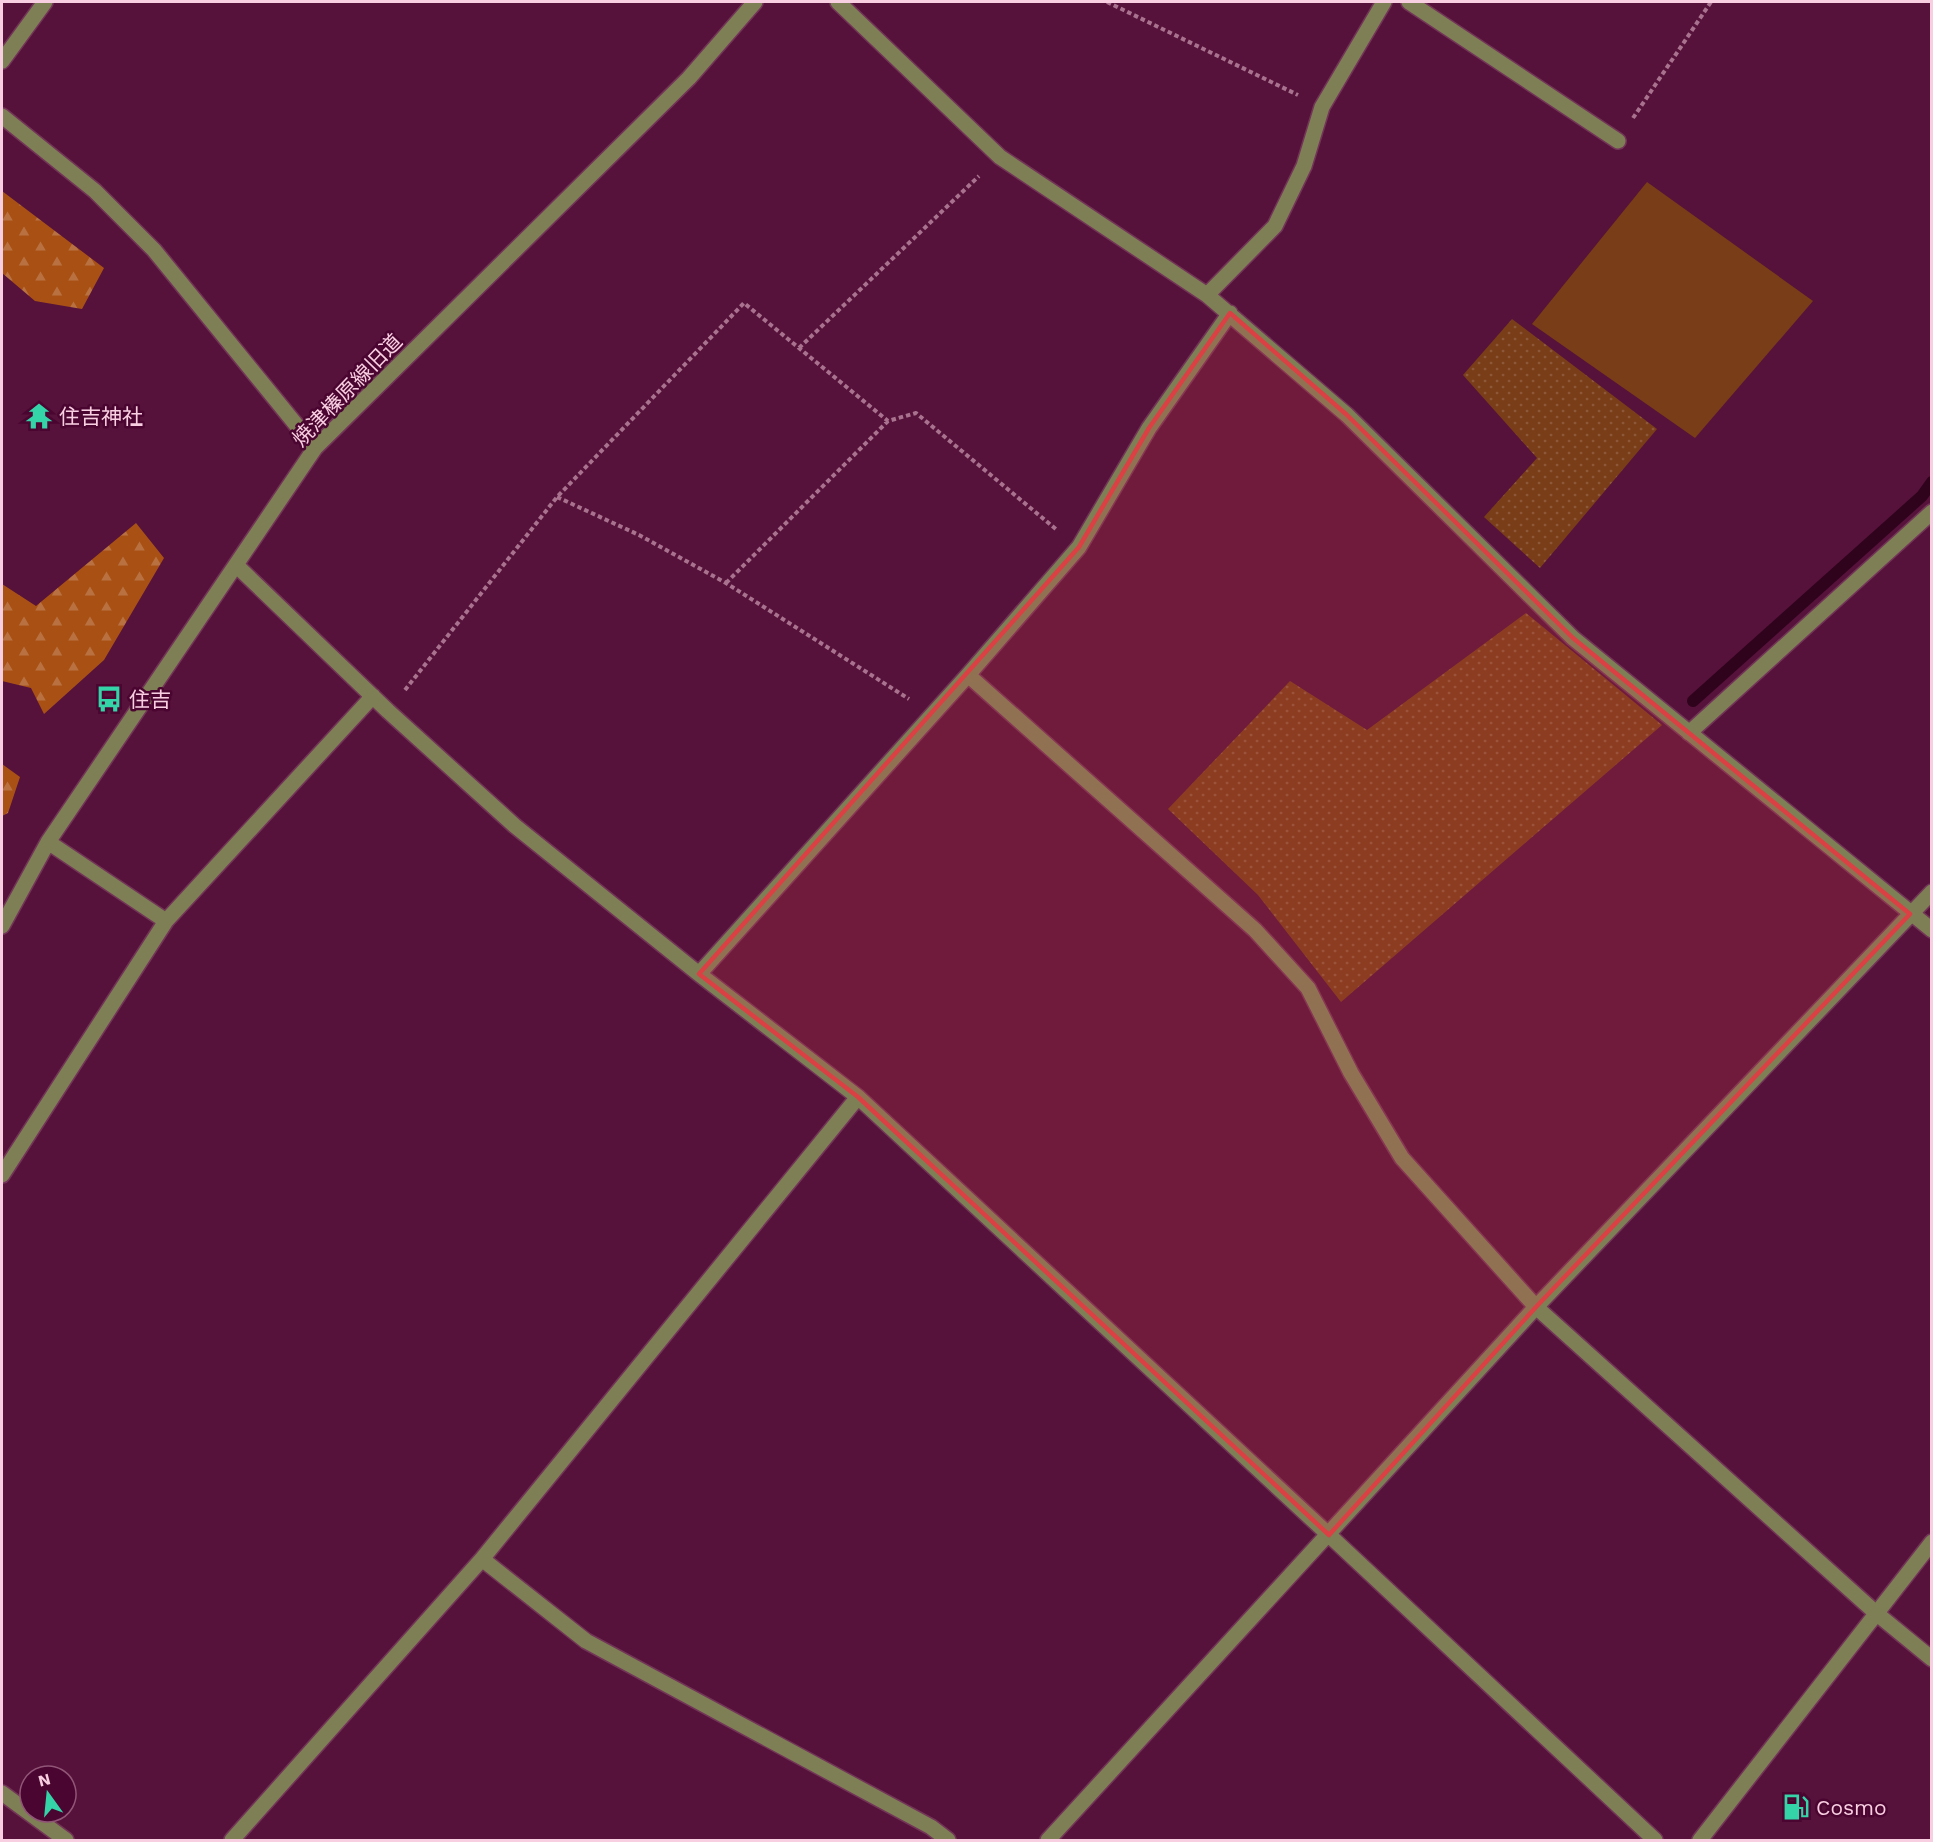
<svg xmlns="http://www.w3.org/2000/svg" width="1933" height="1842" font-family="'Work Sans','Noto Sans JP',sans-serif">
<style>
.grass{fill:url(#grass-dots)}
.forest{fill:url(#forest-firs)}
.pitch{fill:#793d18}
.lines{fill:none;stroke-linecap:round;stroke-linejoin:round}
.stream{stroke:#30031d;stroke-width:12}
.minor-casing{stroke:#733458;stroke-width:18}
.path{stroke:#a9728f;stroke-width:4;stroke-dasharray:4.5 3;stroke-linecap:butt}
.minor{stroke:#7e7f55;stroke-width:15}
.marked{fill:#db4144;fill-opacity:0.2;stroke:#db4144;stroke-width:4.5;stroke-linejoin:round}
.labels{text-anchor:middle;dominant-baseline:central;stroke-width:5;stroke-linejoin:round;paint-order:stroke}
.street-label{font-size:21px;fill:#f8cee1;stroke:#4a0530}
.poi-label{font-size:21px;fill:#f8cee1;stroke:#4a0530;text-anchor:start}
</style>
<defs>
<pattern id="grass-dots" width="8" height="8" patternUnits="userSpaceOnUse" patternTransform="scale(1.5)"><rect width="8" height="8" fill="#793d18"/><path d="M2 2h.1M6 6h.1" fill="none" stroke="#8d5839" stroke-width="1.8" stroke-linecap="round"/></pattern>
<pattern id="forest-firs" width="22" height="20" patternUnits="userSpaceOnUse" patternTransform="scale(1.5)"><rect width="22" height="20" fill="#a95114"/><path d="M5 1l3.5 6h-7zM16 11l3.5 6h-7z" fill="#ba7141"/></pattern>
</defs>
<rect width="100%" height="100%" fill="#56123a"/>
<path class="grass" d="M1512,319L1657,429L1540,568L1484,517L1537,458L1463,375Z
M1526,613L1662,725L1341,1002L1258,895L1168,809L1290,681L1367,730Z"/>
<path class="forest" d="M2,191L104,268L82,309L35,301L2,273Z
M136,523L164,558L104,660L44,714L31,688L2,681V584L36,606Z
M2,764L20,777L8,813L2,816Z"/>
<path class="pitch" d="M1647,182L1813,301L1695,438L1532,324Z"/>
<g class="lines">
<path class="stream" d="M1693,701L1922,496L1932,482"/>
<g class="minor-casing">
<path id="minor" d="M838,2L1000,157L1207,295L1347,415L1573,638L1932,930
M1409,2L1618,141
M2,61L45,2
M2,116L95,191L154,250L315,448
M1207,295L1275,226L1304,166L1322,107L1384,2
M236,565L388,711L515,826L699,974L858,1097L1329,1535L1655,1840
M968,675L1255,930L1308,988L1351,1073L1402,1158L1536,1307L1876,1613L1932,1659
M1689,733L1932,512
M48,842L166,921
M2,926L48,842L315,448L689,78L755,2
M699,974L968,675L1079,547L1149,428L1230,313
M2,1175L166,921L373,696
M482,1559L586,1641L931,1827L948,1840
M2,1793L66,1840
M232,1840L482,1559L858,1097
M1048,1840L1536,1307L1932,892
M1700,1840L1932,1542"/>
</g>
<path class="path" d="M1107,2L1298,95
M1633,118L1711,2
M799,348L979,176
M557,497L639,535L726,583L909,699
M726,583L888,421
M405,690L557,497L744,303L888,421L916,413L1057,530"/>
<use href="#minor" class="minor"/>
</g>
<path class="marked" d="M1230,313L1347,415L1573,638L1910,914L1536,1307L1329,1535L858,1097L699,974L1079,547L1149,428Z"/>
<defs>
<g id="temple-bare" transform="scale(2.07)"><path d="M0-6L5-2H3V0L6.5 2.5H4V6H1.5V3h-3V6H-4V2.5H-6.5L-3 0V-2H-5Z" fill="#34d4a8" stroke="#4a0530" stroke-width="2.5" paint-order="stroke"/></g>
<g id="bus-bare" transform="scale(2.07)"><path d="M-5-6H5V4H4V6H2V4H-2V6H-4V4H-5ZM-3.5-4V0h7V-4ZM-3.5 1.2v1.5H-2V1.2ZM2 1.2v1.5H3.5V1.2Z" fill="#34d4a8" stroke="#4a0530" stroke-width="2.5" paint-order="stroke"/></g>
<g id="fuel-bare" transform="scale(2.07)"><path d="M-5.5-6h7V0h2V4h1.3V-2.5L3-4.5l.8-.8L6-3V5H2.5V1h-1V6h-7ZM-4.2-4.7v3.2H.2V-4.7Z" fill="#34d4a8" stroke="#4a0530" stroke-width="2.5" paint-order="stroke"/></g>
</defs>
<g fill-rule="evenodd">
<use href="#temple-bare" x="39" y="416"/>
<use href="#bus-bare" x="109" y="699"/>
<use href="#fuel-bare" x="1796" y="1807"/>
</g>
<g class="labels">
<g class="street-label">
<text transform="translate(347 390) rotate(-46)">焼津榛原線旧道</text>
</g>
<g class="poi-label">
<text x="59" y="416">住吉神社</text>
<text x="129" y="699">住吉</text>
<text x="1816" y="1807">Cosmo</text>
</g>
</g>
<rect width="1933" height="1842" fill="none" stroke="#f8cee1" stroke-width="6"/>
<g transform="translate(48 1794) rotate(345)"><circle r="28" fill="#4a0530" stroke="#905577" stroke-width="1.5"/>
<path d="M0-4.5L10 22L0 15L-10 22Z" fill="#34d4a8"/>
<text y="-9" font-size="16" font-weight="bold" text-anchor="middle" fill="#f8cee1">N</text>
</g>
</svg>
